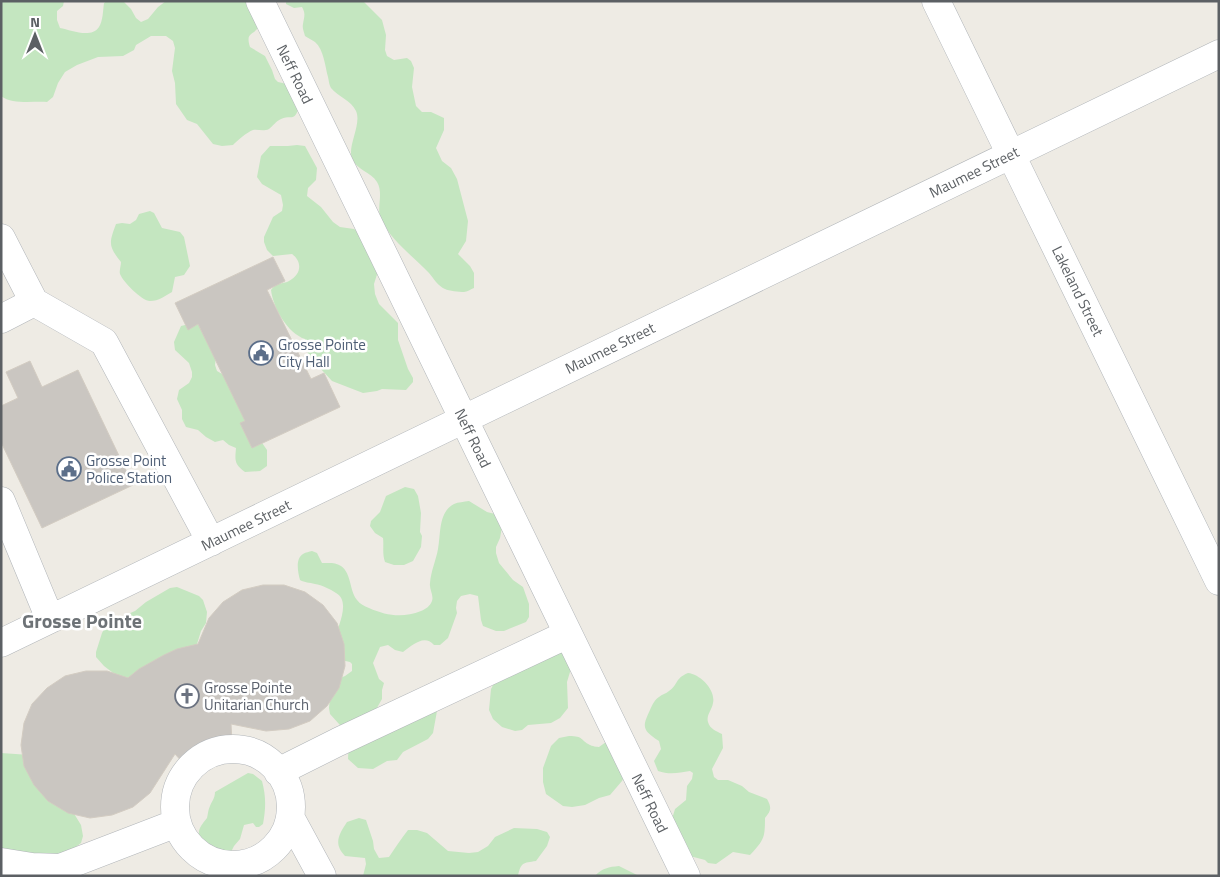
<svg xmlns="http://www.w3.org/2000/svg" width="1220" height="877" font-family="'Titillium Web',sans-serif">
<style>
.green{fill:#c4e6c0}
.building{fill:#cac6c1;stroke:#d3ccc2}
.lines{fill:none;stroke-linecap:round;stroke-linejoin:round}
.minor-casing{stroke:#b1b5b9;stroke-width:29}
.minor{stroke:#fff;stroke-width:28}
.labels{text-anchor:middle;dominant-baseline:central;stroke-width:5;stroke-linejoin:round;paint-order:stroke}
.street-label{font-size:15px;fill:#5c6064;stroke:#fff}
.service-label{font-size:15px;fill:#4e5e75;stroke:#fff;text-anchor:start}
.worship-label{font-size:15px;fill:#5b616d;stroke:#fff;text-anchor:start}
.district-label{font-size:20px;font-weight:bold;fill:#6d7276;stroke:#fff}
</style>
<rect width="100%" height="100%" fill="#eeebe4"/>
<path class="green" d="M1,1H64L63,6L57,11V20L60,28C71,30 91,39 99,27C103,21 103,10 104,3L107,1L124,2L131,9L136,18L141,22L148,19L158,7L166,1H264C263,9 262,19 259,26C254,36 245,31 250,47L265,56L272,70L275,79L278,82L287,84L299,107C294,123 292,114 281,119C276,121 273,126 269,129C263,132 258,129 253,130C247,132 237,141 233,145L222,146L213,144L197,124L187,120L176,104L175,83L172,71L175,48L173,41L166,36H151L136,45L134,50L123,56L98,57L77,65L65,72L58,83L53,97L47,102C33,101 13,105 1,96Z
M286,1H363L382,20L386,35L385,50L387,56L394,60L407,58L411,61L414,68L412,87L416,106L422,112H431L444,118V130L436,148L442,161L451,168L457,179L468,221L466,241L458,254L470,266L474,273V288C471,289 467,292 464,292C459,292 449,291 445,289C438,286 434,279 429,273C413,256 391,241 381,219C376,207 384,194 377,182C371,172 357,170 352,159C347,146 362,124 356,111C351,100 338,97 331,88C329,85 329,81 328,77C325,66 324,50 315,42C312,40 308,38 305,36C304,32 302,28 303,24C304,17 306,14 302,7L294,8L286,4Z
M297,145L305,146L317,168L316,180L308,188L307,196L321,207L333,222L340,227L354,229L365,237L379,268L374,284L375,294L379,304L398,323V340L408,369L413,378V382L406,390L382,389L377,391L363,393L332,381L320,368L312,367L307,364L308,349L305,339C287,333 273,307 271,290C278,281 281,285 289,281C301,275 303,262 292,254L273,256L267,250L264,242V237L273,217L282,211L283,205L281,195L262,184L257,177L261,156L270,146H288Z
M150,211L154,213L162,228L180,232L184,237L190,266L184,275L175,277L172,292C165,296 159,301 150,301C142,301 123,282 120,274C119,271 121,266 121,262C108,246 109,243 116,224L122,223L130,224L136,220L139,214Z
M197,322L216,357L215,365L217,371L229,378L258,437L267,450V466L260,471L245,472C234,464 235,460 236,448L229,445L223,440L215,442L206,437L198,430L186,427L182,419V410L177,399L179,390L189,383L192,377V372L189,363L175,350L174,342L181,326Z
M405,487L414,489L418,496L421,513L420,532L422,536L421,547L413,561L404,565H394L385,562C382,554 384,546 383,538L375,533L370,526L371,521L380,512L386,496Z
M469,501L487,512L499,515L502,527L500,538L496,547V553L499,563L513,580L523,587L529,604V617L526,622L504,631H496L483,626L481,620L478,596L470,594L461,596L457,601L456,608L457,613L448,638L440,645H434C424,634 413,645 403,652L395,650L388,645L380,647L373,663L379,679L384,683L382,690V699L366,727L433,701L437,711L433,733L428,739L403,752L397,760L387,761L373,769L358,768L348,759L349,740L348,734L330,714L329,708L331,687L336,680L345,676L352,671V664L350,662L341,660C339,654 335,646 335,641C336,629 352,602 336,593C330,589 322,585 315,584C309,582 305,583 300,580C298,572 295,559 303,554C306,552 309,552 312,551L317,553L322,563C329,563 335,562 341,566C352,574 349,590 357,600C360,604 364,606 369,608C387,616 403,618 421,611C426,609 430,606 432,601C434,595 429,589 430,583C431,571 436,560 438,549C441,535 438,512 454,504C458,502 464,502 469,501Z
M177,587L199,596L203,600L207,612L206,623L201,631L197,644L190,653L137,677L121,679L104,666L96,657V652L102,633L107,623L135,611L146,602L170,588Z
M542,639L576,661L570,672L567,682L568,708L560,718L551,723L528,725L522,730L515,731L502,727L493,719L489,710L491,689L499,674Z
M688,673C700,674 716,690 713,703C712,710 706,715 708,722C710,729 716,731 722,734L723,748L712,769L714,777L718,780H728L742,786L749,792L767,799C772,808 771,811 765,818C765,838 764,840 750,855L733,852L716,864L708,863L705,860L686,855L672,819L675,809L686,800L687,786L692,779L693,773L690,771C679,773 669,775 658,771L654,761L661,749L659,741C642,730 642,727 650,710C652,705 655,699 659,697C662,694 666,694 669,691C679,684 674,679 688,673Z
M569,736C584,736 580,740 590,745C591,746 598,747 599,747L606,742L613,741L630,766L622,781L610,795L599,798L585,805L572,807L563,806L546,794L543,782V768L551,746L559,738Z
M1,753L30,755L65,799L81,825L83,836L81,843L69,852L1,876Z
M248,773L253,774L262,781C266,796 266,808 263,824L259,827H256L253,823L244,825L240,839L234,846L230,854L225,857C215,853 197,846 199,831C200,826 204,822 207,818C208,814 208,810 210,806C212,801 215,798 215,792Z
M359,818L366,820L373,841L374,849L379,858L389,857C395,848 401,839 408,830H417L427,833L448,851L469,853L478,852L488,846L495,837L514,828L537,829L547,832L550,837L547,846L536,861C523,863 521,862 518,876H363L366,864L365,858L345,856C333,844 339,834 347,822Z
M619,866L639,876H595C602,868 609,867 619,866Z"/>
<path class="building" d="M273,257L285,281L267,290L311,379L324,373L340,407L252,448L240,423L245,421L198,324L188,330L175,303Z
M30,361L42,387L78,370L133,485L42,528L1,442V406L18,398L6,372Z
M263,585H284L305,592L323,605L337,623L344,644L345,666L339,688L327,706L310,721L289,729L266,731L231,724L232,742L207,749L184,764L175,754L150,793L133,807L112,815L90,818L68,813L48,801L34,785L24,766L21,745L24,723L32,704L47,688L65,676L86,671H107L128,678L139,669L164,655L177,649L198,644L209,618L223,602L242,590Z"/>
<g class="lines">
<g class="minor-casing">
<path id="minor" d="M260,1L686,876
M936,1L1219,581
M1,238L34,302L104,342L211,542
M1,319L34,302
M1,501L50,619
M1,643L1219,54
M175 807a58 58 0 1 1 116 0a58 58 0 1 1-116 0Z
M278,772L338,742L568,634
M290,817L322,876
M1,862L32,867L60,868L177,823"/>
</g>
<use href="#minor" class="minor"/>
</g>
<defs>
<g id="civic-ring" transform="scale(1.25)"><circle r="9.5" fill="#fff" stroke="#5c6f8a" stroke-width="1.5"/><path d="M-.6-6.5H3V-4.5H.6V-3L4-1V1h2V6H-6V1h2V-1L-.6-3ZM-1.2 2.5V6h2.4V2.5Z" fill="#5c6f8a"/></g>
<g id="church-ring" transform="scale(1.25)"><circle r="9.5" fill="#fff" stroke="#6b7280" stroke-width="1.5"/><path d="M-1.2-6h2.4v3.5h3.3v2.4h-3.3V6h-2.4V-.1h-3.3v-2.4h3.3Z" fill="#6b7280"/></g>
</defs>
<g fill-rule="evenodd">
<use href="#civic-ring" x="261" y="353"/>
<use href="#civic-ring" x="69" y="469"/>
<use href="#church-ring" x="187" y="696"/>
</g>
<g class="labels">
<g class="street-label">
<text transform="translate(295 74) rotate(64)">Neff Road</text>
<text transform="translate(974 172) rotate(-26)">Maumee Street</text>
<text transform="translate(1078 291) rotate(64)">Lakeland Street</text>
<text transform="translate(610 348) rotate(-26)">Maumee Street</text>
<text transform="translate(473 438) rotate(64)">Neff Road</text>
<text transform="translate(246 525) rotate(-26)">Maumee Street</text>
<text transform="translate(650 803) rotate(64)">Neff Road</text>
</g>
<g class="service-label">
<text x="278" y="344">Grosse Pointe<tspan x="278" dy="17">City Hall</tspan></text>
<text x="86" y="460">Grosse Point<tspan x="86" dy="17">Police Station</tspan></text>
</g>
<g class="worship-label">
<text x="204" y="687">Grosse Pointe<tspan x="204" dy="17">Unitarian Church</tspan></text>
</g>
<g class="district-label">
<text x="82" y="620">Grosse Pointe</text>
</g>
</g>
<rect width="1220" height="877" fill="none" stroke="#5c6064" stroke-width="5"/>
<g transform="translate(35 35)" stroke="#ffffff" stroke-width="4" paint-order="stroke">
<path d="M0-4L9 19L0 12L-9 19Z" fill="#5c6064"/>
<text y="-8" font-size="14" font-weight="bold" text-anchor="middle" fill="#5c6064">N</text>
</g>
</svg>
